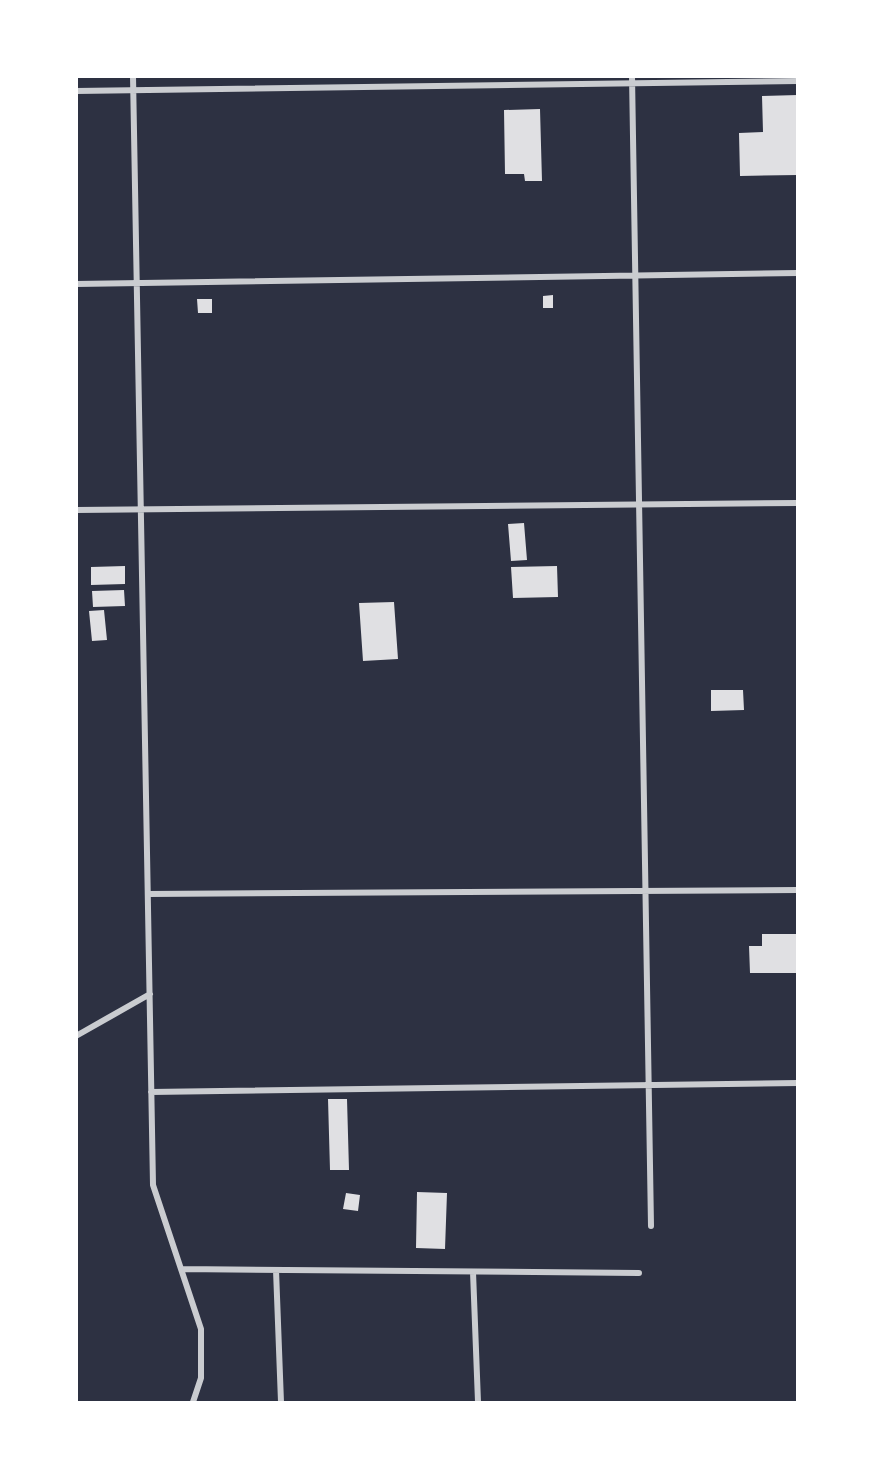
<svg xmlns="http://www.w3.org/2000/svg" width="874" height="1479" font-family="'PT Sans',sans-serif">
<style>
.building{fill:#e0e0e3}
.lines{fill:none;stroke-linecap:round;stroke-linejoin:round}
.minor{stroke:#caccd0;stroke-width:6}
</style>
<rect width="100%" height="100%" fill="#2d3142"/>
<path class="building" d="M798,95V175L740,176L739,133L763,132L762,96Z
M540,109L542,181H525L524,174H505L504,110Z
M553,295V308H543V296Z
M197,299H212V313H198Z
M524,523L527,560L511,561L508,524Z
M125,566V584L91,585V567Z
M557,566L558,597L513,598L511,567Z
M124,590L125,606L93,607L92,591Z
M394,602L398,659L363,661L359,603Z
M104,610L107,640L92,641L89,611Z
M711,690H743L744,710L711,711Z
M762,934H798V973H750L749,946H762Z
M328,1099H347L349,1170H330Z
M417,1192L447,1193L445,1249L416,1248Z
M346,1193L360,1195L358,1211L343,1209Z"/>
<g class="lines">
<path class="minor" d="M133,76L153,1185L201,1329V1378L193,1402
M632,76L651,1226
M76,91L798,81
M76,284L798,273
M76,510L798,503
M148,894L798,890
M76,1036L150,994
M151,1092L798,1083
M181,1269L639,1273
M276,1270L281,1402
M473,1272L478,1402"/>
</g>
<rect width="874" height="1479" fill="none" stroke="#ffffff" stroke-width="156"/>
</svg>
